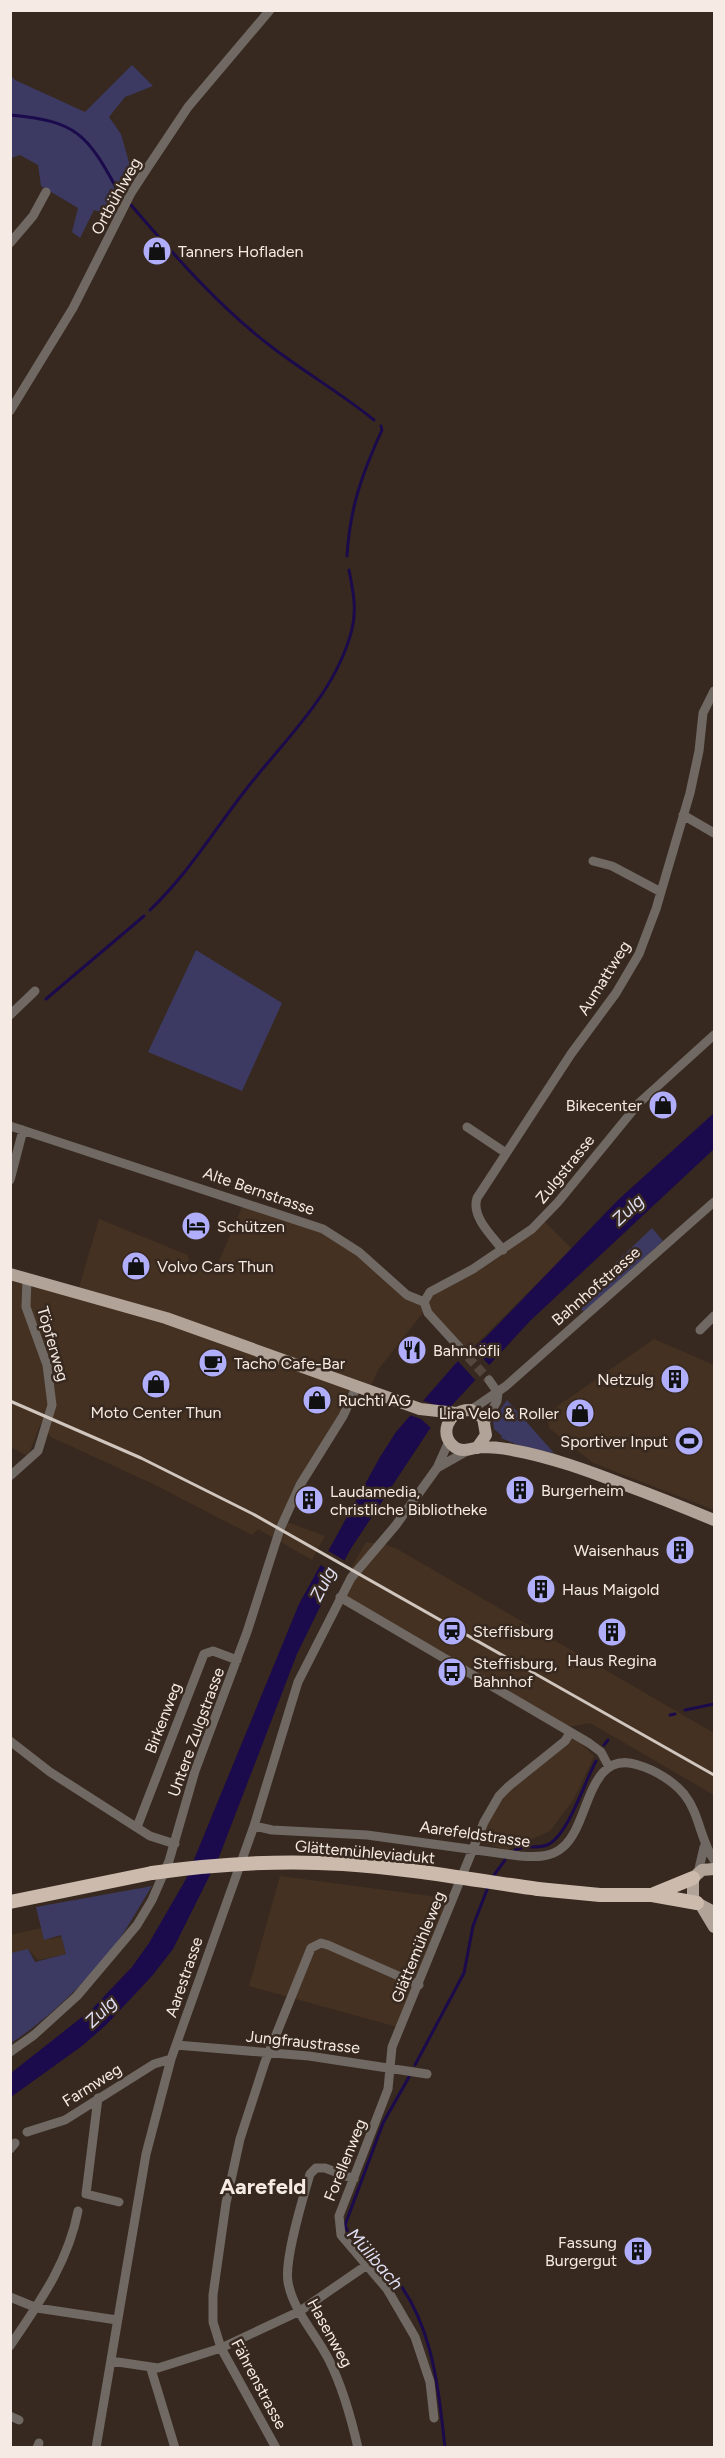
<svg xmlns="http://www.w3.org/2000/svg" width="725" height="2458" font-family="Figtree,sans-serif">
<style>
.built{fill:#443122}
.green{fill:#3c3a62}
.water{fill:#1b0a4c}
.pier{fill:#37291f}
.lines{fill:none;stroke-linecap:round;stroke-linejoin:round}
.stream{stroke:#1b0a4c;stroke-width:3}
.minor-tunnel{stroke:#54463d;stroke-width:9;stroke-dasharray:9 4.5;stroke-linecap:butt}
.minor{stroke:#6f6863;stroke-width:9}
.major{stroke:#b2a398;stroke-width:12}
.highway{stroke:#ccbaad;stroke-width:14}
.rail{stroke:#d0c6be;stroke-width:3}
.highway-bridge{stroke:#ccbaad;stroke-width:14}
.labels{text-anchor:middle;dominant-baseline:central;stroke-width:5;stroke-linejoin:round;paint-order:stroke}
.street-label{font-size:16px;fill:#f5ebe4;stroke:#37291f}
.poi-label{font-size:16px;fill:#f5ebe4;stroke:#37291f;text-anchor:start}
.water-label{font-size:18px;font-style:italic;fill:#dfdff4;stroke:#37291f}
.district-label{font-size:22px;font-weight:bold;fill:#f5ebe4;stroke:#37291f}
</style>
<rect width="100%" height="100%" fill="#37291f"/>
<path class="built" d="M244,1202L323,1229L403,1293L424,1302L542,1219L572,1249L466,1354L425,1310L378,1370L369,1391L356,1386L284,1521L325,1536L312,1560L258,1529L252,1535L153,1484L51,1437L40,1425L28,1456L11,1447L10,1274L78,1291L99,1219L188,1255L189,1262L215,1271Z
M654,1339L714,1365V1510L593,1463L549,1428L548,1419L552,1410Z
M366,1542L387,1545L399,1550L714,1733V1795L590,1723L563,1728L344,1605L345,1579Z
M574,1737L594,1756L574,1799L550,1831L507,1850L481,1842L491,1812L503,1796Z
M280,1876L453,1899L401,2028L249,1986Z
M46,1927L49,1939L62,1937L66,1954L38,1960L29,1950L12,1953L10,1935Z"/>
<path class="green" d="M132,65L153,86L125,97L109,117L121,134L134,180L115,198L117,217L94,210L80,238L72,232L78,208L41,186L38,165L20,155L11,158L10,75L15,80L85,112Z
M196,950L282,1003L242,1091L148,1052Z
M652,1228L663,1241L584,1312L574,1302Z
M507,1400L554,1453H553L518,1445L501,1438L502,1436L494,1429L493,1420Z
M152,1886C140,1905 129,1926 115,1945C90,1979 47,2020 11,2043V1953L28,1949L35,1962L66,1954L61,1935L44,1940L36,1907Z"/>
<path class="water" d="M714,1113V1149L531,1320L429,1430L350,1550L318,1611L297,1654L219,1857L173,1949L152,1976L106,2025L82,2046L11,2097V2073L91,2010L132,1967L149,1943L186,1879L299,1604L380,1457L396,1432L456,1363L486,1337L618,1200Z"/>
<path class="pier" d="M471,1346L491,1367L477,1382L456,1359Z
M418,1399L438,1406H455L433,1430L421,1419L407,1414Z
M325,1549L347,1562L339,1576L317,1563Z"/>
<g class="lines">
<path class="stream" d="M10,115C77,121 87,134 118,191
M131,205C174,255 220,308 273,348C306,373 342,394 374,420
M347,556C350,507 362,474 382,430L381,426
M150,910C187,875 213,832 244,792C283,741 336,694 352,629C357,610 353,590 349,570
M46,999L144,916
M685,1710L714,1704
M670,1715L675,1714
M604,1745L608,1740
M515,1850C525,1845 537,1849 547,1845C568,1836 585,1781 596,1761
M492,1878L505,1860
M415,2065L464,1973L473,1926L488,1887
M409,2077L383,2123L345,2225L348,2232C360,2243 374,2254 385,2266C432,2315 438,2384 445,2448"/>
<path class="minor-tunnel" d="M459,1347L489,1380"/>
<path class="minor" d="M10,243L33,216L46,192
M10,411L73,308L131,193L146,170L188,107L270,10
M683,815L714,833
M593,861L612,866L661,892
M10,1015L35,991
M10,1126L323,1229L359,1252L407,1295L424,1302
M467,1127L506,1153
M10,1180L23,1130
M503,1250C492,1236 471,1217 477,1198L571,1054L616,993L639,954L656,909L690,793L699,751L703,713L714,691
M424,1302L430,1292L473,1269L532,1229L558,1202L639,1103L714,1035
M424,1302L428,1313L459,1347
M700,1330L714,1316
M471,1410L506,1386L714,1202
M485,1423L497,1401L498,1393L489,1380
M437,1468L467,1451
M10,1476L38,1451L52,1405L47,1365L26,1307L27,1278
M340,1597L589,1743L601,1752L609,1767
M10,1741L50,1772L150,1836L175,1844
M254,1826L272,1830L367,1835L520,1856C535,1857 551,1858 563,1847C590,1825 587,1748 638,1765C655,1770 673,1781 684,1794C700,1814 700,1840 714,1860
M137,1827L204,1654L213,1651L237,1660
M698,1873L704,1847
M176,2045L309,2056L427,2074
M10,2052L34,2035L77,1996L137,1925L152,1900L169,1861L195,1771L247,1632L280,1529L300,1485L343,1416L357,1386
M98,2098L86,2194L119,2202
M27,2132L65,2120L154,2064L171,2059
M10,2149L15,2143
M354,2179L325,2168H316L310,2174C303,2198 284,2259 288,2282C293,2311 316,2334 329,2360C343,2388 351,2417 358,2448
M10,2297L37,2308L117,2320
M10,2346C39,2303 68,2263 78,2211
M111,2361L158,2368L221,2348L300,2311L367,2265
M151,2369L175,2448
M10,2416L19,2420
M434,2418L430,2382L415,2337L387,2289L341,2235L339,2216L388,2089L392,2047L484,1822L499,1796L509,1786L565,1741L570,1733
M37,2448L39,2443
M96,2448L146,2154L171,2059L254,1826L298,1682L351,1578L396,1525L437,1468L449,1441
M276,2448L221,2348L213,2322V2295L226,2203L240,2139L265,2062L311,1948L321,1943L328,1945L419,1985"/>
<path class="major" d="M10,1274L166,1318L420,1409L456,1413
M477,1448L486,1435L483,1418L471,1410C448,1408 436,1438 458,1449C467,1452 472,1448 480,1447C490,1447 503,1448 512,1450C551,1457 589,1471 625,1485C655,1496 685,1508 714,1520
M714,1869L702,1870L693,1878V1898L697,1903L714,1912
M702,1907L714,1927"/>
<path class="highway" d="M538,1889L600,1895H652L697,1903
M654,1894L693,1878
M10,1902L152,1873"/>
<path class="rail" d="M10,1401L141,1458L253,1514L714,1775"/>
<path class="highway-bridge" d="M152,1873C215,1864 279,1860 343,1864C408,1868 473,1880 538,1889"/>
</g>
<defs>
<g id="shop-disc" transform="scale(1.5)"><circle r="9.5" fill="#b0aefa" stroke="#37291f"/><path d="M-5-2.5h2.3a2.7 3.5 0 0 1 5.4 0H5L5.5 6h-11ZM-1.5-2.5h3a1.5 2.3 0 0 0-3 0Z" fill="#111"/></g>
<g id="hotel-disc" transform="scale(1.5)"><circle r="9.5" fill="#b0aefa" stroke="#37291f"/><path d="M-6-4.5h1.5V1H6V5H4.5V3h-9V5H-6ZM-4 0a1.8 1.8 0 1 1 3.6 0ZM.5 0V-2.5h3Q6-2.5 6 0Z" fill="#111"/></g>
<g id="restaurant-disc" transform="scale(1.5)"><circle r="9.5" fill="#b0aefa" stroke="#37291f"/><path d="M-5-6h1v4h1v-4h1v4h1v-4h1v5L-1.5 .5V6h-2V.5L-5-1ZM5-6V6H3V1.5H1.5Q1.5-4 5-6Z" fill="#111"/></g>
<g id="cafe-disc" transform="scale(1.5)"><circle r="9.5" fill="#b0aefa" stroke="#37291f"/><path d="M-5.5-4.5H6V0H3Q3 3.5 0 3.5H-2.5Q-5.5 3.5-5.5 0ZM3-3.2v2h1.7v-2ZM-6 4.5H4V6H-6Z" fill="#111"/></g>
<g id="building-disc" transform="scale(1.5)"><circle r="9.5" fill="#b0aefa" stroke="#37291f"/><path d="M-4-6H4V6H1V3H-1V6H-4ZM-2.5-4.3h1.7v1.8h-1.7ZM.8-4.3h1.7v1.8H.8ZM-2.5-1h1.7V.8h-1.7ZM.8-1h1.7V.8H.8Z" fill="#111"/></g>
<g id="stadium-disc" transform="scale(1.5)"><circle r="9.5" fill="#b0aefa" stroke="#37291f"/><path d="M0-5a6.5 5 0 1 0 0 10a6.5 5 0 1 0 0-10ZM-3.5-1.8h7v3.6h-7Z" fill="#111"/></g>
<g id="station-disc" transform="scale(1.5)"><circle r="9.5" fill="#b0aefa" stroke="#37291f"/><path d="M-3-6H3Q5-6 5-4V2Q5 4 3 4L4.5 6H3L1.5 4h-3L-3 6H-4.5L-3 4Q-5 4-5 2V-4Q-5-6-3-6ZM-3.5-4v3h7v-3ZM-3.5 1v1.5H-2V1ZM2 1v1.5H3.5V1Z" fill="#111"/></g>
<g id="bus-disc" transform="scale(1.5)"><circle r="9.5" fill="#b0aefa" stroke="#37291f"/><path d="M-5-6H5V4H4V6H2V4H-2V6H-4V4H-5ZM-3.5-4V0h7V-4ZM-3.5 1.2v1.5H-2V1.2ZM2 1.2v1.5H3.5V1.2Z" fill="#111"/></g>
</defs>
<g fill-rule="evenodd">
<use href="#shop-disc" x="157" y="251"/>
<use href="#shop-disc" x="663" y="1105"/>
<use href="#hotel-disc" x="196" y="1226"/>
<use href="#shop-disc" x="136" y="1266"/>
<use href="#restaurant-disc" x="412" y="1350"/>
<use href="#cafe-disc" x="213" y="1363"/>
<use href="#building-disc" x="675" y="1379"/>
<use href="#shop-disc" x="156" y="1384"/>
<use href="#shop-disc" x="317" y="1400"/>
<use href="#shop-disc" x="580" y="1413"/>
<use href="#stadium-disc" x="689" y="1441"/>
<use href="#building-disc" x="520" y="1490"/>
<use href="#building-disc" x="309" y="1500"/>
<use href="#building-disc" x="680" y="1550"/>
<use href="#building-disc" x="541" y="1589"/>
<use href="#station-disc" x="452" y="1631"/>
<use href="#building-disc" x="612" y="1632"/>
<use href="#bus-disc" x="452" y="1672"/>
<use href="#building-disc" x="638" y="2251"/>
</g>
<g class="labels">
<g class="street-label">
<text transform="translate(116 196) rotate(-61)">Ortbühlweg</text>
<text transform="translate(604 978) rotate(-58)">Aumattweg</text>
<text transform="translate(565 1169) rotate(-51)">Zulgstrasse</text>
<text transform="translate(259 1191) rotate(19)">Alte Bernstrasse</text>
<text transform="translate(596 1286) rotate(-41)">Bahnhofstrasse</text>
<text transform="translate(53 1344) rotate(74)">Töpferweg</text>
<text transform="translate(163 1718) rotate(-69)">Birkenweg</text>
<text transform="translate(196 1732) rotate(-70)">Untere Zulgstrasse</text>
<text transform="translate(475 1834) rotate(8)">Aarefeldstrasse</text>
<text transform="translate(365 1852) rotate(5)">Glättemühleviadukt</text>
<text transform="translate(418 1947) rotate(-68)">Glättemühleweg</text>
<text transform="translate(184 1977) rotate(-71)">Aarestrasse</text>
<text transform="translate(303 2042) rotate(6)">Jungfraustrasse</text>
<text transform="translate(92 2085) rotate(-32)">Farmweg</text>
<text transform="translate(345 2160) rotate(-68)">Forellenweg</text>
<text transform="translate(330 2333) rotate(61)">Hasenweg</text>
<text transform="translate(259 2384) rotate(62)">Fährenstrasse</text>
</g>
<g class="poi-label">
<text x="178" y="251">Tanners Hofladen</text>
<text x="642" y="1105" text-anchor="end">Bikecenter</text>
<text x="217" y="1226">Schützen</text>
<text x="157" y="1266">Volvo Cars Thun</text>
<text x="433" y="1350">Bahnhöfli</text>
<text x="234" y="1363">Tacho Cafe-Bar</text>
<text x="654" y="1379" text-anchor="end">Netzulg</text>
<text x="338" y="1400">Ruchti AG</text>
<text x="156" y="1412" text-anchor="middle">Moto Center Thun</text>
<text x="559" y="1413" text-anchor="end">Lira Velo &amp; Roller</text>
<text x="668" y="1441" text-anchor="end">Sportiver Input</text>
<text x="541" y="1490">Burgerheim</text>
<text x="330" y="1491">Laudamedia,<tspan x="330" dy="18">christliche Bibliotheke</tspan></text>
<text x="659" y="1550" text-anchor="end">Waisenhaus</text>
<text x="562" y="1589">Haus Maigold</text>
<text x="473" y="1631">Steffisburg</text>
<text x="612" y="1660" text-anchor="middle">Haus Regina</text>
<text x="473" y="1663">Steffisburg,<tspan x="473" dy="18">Bahnhof</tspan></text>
<text x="617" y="2242" text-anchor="end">Fassung<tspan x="617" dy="18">Burgergut</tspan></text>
</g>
<g class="water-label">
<text transform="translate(628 1210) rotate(-43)">Zulg</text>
<text transform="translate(323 1584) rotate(-63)">Zulg</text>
<text transform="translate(101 2012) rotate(-44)">Zulg</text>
<text transform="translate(375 2259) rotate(49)">Mülibach</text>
</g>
<g class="district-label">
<text x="263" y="2186">Aarefeld</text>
</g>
</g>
<rect width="725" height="2458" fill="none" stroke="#f5ebe4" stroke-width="24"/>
</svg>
